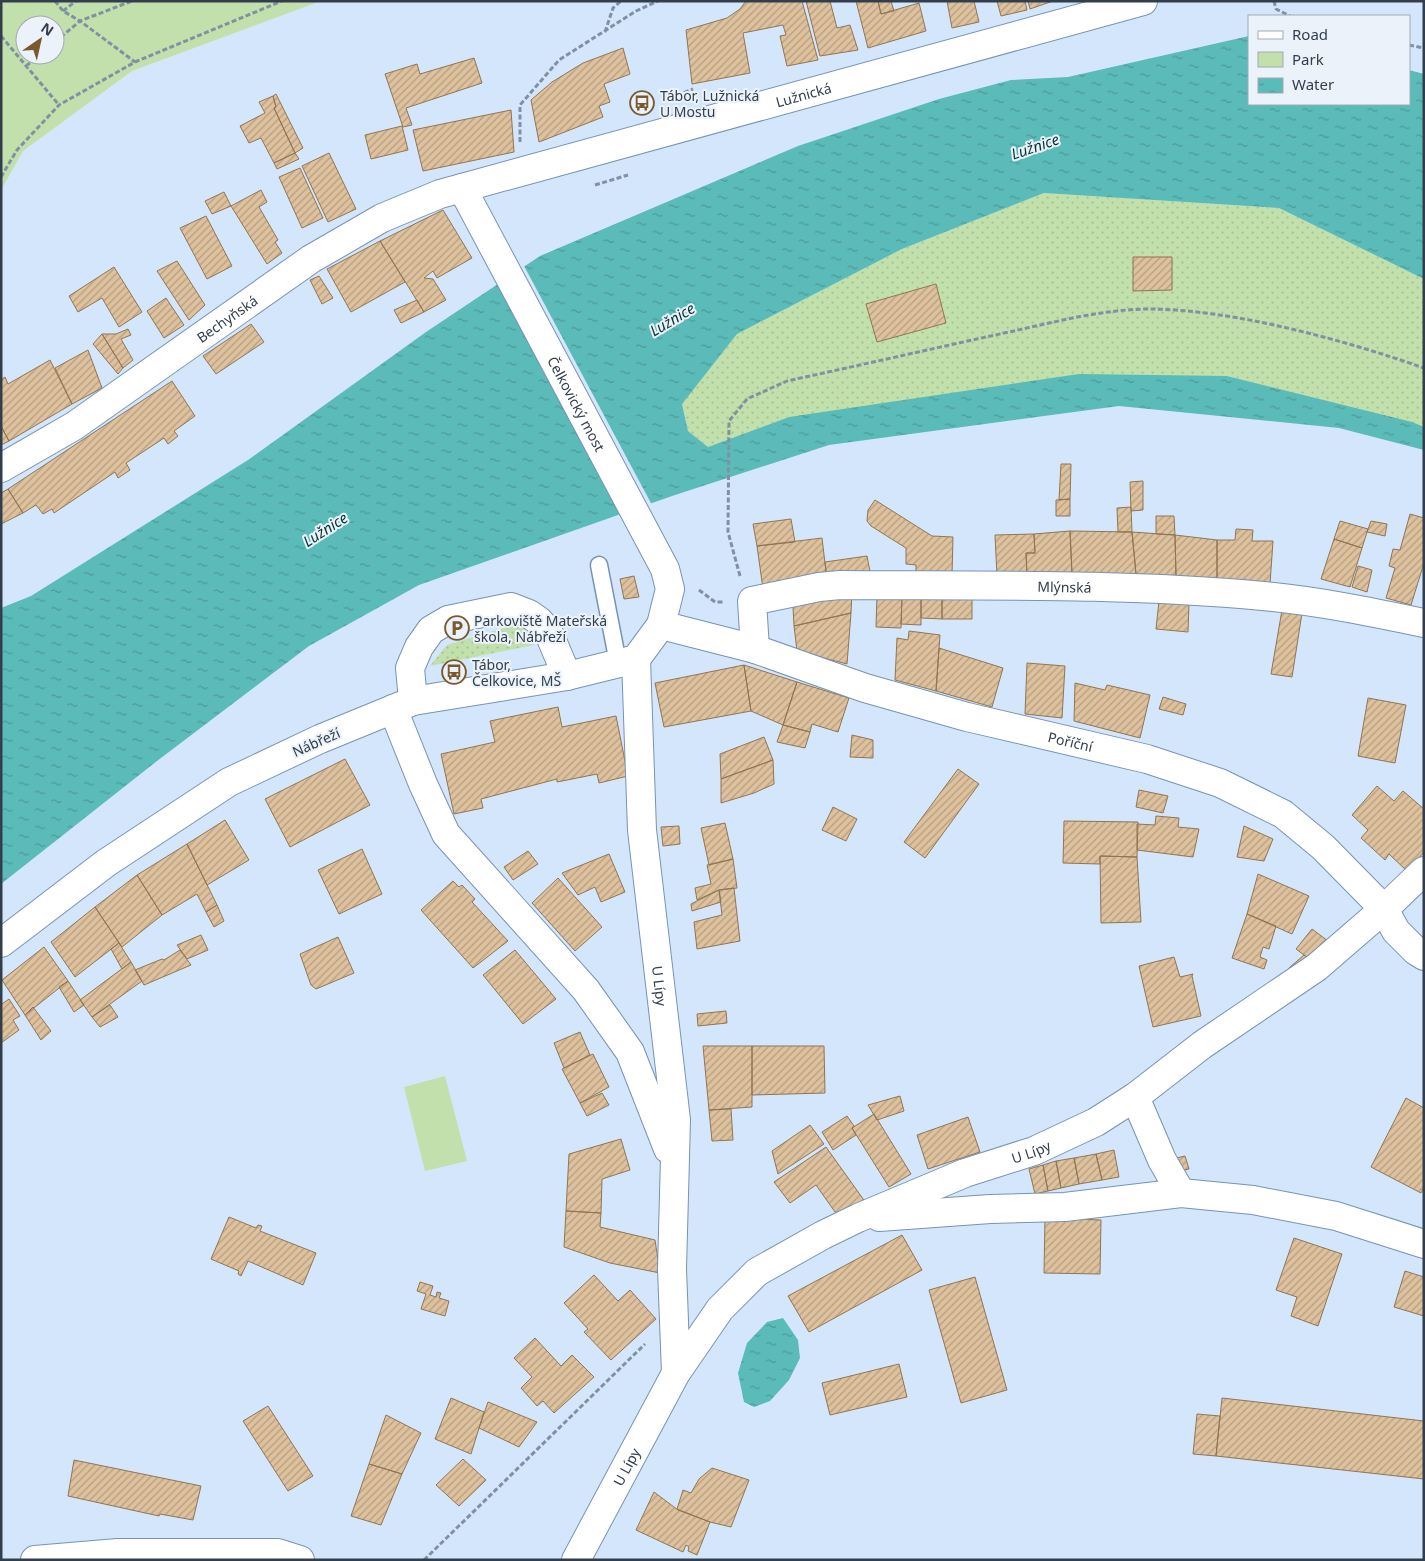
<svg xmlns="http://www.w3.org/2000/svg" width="1425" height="1561" font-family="'Noto Sans',sans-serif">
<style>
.grass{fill:url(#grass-dots)}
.green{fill:#c1e0ab;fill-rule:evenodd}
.water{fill:url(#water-ripples)}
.pier{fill:#d4e6fb}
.building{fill:url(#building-hatch);stroke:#907553}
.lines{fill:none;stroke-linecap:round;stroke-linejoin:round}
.lane-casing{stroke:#7793b3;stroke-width:19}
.street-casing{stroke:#7793b3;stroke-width:30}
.secondary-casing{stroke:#7793b3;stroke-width:30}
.path{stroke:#8190a2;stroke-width:3;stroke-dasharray:5 2.5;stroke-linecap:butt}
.lane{stroke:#fff;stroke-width:16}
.street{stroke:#fff;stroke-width:28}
.secondary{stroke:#fff;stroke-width:28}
.labels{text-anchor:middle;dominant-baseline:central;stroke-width:4;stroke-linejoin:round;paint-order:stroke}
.poi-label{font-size:14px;fill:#323e4c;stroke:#ebf2f9;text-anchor:start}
.street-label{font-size:14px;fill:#323e4c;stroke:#ebf2f9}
.water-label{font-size:15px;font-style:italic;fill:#053534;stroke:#ebf2f9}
</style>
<defs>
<pattern id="grass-dots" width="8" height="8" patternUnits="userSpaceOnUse" patternTransform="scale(1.25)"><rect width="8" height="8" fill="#c1e0ab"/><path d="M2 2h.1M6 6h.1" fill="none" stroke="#a6c195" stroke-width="1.8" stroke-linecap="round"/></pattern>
<pattern id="water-ripples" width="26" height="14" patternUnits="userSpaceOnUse" patternTransform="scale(1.25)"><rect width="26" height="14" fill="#5bbbb8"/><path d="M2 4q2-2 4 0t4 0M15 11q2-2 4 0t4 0" fill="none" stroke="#4c9998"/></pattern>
<pattern id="building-hatch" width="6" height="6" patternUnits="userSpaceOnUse" patternTransform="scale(1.25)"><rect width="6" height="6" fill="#dec19d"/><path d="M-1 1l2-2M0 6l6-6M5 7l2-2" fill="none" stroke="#b59e82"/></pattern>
</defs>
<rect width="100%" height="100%" fill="#d4e6fb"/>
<path class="grass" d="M1044,193L1279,208L1424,279V427L1227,376L789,417L708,447L688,431L682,403L737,334L902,249Z
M521,623L534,645L430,666L447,645Z"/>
<path class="green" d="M1,1H321L132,71L23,151L1,190ZM25,25H55V55H25Z
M445,1076L467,1161L425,1171L404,1087Z"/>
<path class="water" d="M1249,36V104H1409V70L1424,74V279L1279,208L1044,193L902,249L737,334L682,404L688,431L708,447L789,417L1079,374L1227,376L1412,422L1424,427V450L1339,428L1119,406L829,445L672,496L419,585L309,646L157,761L1,884V608L31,596L248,460L426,332L540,256L798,146L939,99L1011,80L1068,77Z
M783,1318L798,1340L800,1358L789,1380L770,1401L754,1407L744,1402L738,1373L747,1343L767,1322Z"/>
<path class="pier" d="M523,264L652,505L621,516L496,282Z"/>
<path class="building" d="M746,1H802L818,60L787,66L780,36L786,35L783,25L743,33L750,73L692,84L686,30L727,18L740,9Z
M806,1H830L837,28L850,25L858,50L820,56Z
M856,1H878L881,14L919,3L926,31L868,48Z
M878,1H891L894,11L881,14Z
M947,1H974L979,22L952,28Z
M997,1H1025L1027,10L1001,16Z
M1028,1H1053L1030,9Z
M623,48L630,74L604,84L610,102L599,106L603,117L539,142L531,100L552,82L583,63Z
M474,58L482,83L406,108L412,125L403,127L385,74L417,64L420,74Z
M276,94L303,148L295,153L274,108L276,107L273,96Z
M273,96L276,107L274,108L295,153L274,163L261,138L249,143L240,126L265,113L259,102Z
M511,110L514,152L423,171L413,130Z
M402,126L408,150L371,159L365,135Z
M295,153L299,159L277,169L274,163Z
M329,153L356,209L328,222L302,166Z
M300,168L323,218L302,228L279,177Z
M261,190L267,202L259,207L278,240L275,242L282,253L267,264L231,206Z
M224,192L231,206L212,214L205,201Z
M443,210L472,258L437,278L433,271L424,278L433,279L446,300L424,312L380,241Z
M206,216L232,266L207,279L180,228Z
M380,241L405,282L351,312L327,269Z
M1133,257H1172V290L1133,291Z
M177,261L205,305L189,320L157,271Z
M114,267L142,312L119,327L102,298L78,312L69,296Z
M319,276L333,298L322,304L310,280Z
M936,284L946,323L877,342L866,304Z
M166,298L184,325L164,338L147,311Z
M417,300L424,312L401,323L394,310Z
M251,324L264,342L216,374L203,356Z
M128,329L131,335L121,339L133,360L123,368L102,334H116Z
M102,334L123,368L118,374L93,344Z
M88,350L102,388L72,404L55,368Z
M50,360L72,404L9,441L1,426V380L5,377L8,384Z
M172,381L195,416L174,431L178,436L168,444L164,438L126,463L130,470L118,478L115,472L54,513L52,509L43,514L36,505L23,513L8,489Z
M1,426L9,441L1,445Z
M1061,464H1071L1070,499L1059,500Z
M1143,481V510L1131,511L1130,482Z
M8,489L23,513L1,524V493Z
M1070,499V516H1056V500Z
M875,500L932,536L953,537L952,575L916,574V565L906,564V548L871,526L867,521L868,510Z
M1131,507L1132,532H1118L1117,508Z
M1410,514L1424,518V563L1411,605L1386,598L1395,568L1389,566L1393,549L1400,550Z
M1156,516H1174L1175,535L1156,534Z
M791,519L795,542L757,546L753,524Z
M1340,521L1368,529L1362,548L1334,539Z
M1371,521L1387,524L1385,536L1367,532Z
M1236,529L1253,530L1252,541H1273L1270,584L1217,580V540H1235Z
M1070,531L1132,532L1136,574H1072Z
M1070,531L1072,574L1027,576L1026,553H1035L1034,534Z
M1132,532L1175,535L1176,577L1136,574Z
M1034,534L1035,553H1026L1027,576H997L995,535Z
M1175,535L1217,540V580L1176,577Z
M822,538L827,580L763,589L757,546Z
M1334,539L1362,548L1350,587L1321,579Z
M867,556L871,577L827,580L825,562Z
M1358,566L1372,570L1367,592L1352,587Z
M634,576L639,597L624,599L620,579Z
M852,590L851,613L794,626L793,607L798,601Z
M877,595L902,596L901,628L876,627Z
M902,596L921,597V625L901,624Z
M921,597H942V619L921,618Z
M942,597H972V619H942Z
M1159,601L1189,603L1188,632L1156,629Z
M1282,610L1302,613L1292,677L1271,674Z
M851,613L847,664L797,651L794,626Z
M909,631L940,635L936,691L895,680L897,638L908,640Z
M939,648L1003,668L992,707L936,691Z
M1027,663L1065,666L1062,718L1025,714Z
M744,665L751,711L664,727L655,683Z
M744,665L797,682L783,725L751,711Z
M797,682L849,698L838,732L812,724L810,732L783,725Z
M1075,683L1105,690L1107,685L1150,695L1140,738L1074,721Z
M1163,697L1186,704L1183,715L1159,709Z
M1368,698L1406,705L1395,763L1358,756Z
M558,707L562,727L616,716L628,776L599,783L597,774L557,782V779L481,799L483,808L454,814L441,754L495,742L490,721Z
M783,725L810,732L805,748L777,742Z
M852,735L873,740V758L850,757Z
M764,737L773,760L721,779L720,754Z
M345,759L370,805L290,847L265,799Z
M773,760L774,784L754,793L721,803V779Z
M958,769L979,784L925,858L904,842Z
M1377,786L1394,801L1403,791L1424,809V852L1407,871L1389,854L1385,860L1361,838L1368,830L1352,815Z
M1139,790L1168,796L1163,813L1136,807Z
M833,807L857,819L846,841L822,830Z
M1156,816L1179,818L1178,827L1199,829L1193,857L1137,850V824L1155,825Z
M225,820L249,860L207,885L187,844Z
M1064,821L1138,822L1137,857L1100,856V864L1063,863Z
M725,823L733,859L709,865L701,828Z
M679,826L680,844L663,846L661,827Z
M1244,826L1273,839L1264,861L1237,857Z
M187,844L217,905L206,912L197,894L162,915L137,875Z
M362,849L382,894L339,914L318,870Z
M528,851L538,864L513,880L504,867Z
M609,854L625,892L601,902L595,887L578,895L562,873Z
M1100,856L1137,857L1141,922L1101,923Z
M733,859L737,888L719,890L697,900L695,888L711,884L707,865Z
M1258,874L1309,896L1292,934L1247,914Z
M137,875L162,915L122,947L95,907Z
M558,878L602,927L575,951L532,903Z
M453,881L459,887L462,885L475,899L472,902L508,941L473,968L421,910Z
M734,888L740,941L697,949L694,922L722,915L719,890Z
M719,890L721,902L692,911L691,904Z
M217,905L224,921L214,927L206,912Z
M95,907L119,943L75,977L51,942Z
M1247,914L1276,926L1269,949L1263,947L1260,957L1267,960L1264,969L1232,958Z
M1312,929L1328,941L1312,961L1296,949Z
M201,935L208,950L187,959L177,945Z
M338,937L354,973L316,989L311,985L300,954Z
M119,943L131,962L122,969L111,949Z
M44,947L68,981L25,1015L2,980Z
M180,950L191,965L144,985L135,970L162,959L164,960Z
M515,950L556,999L523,1024L483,975Z
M1304,955L1312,961L1294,975L1289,968Z
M1174,957L1180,977L1193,974L1192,976L1201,1016L1153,1027L1139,966Z
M131,962L142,981L92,1017L80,1000Z
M68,981L84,1005L74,1012L59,987Z
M9,999L20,1016L13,1020L19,1030L1,1043V1002L2,1004Z
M110,1005L118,1017L100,1027L92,1017Z
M33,1007L51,1031L41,1040L25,1015Z
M726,1011L727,1023L698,1026L697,1014Z
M580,1032L590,1055L564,1068L554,1043Z
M703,1046H752V1107L709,1110Z
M752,1046H824L825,1093L752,1095Z
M593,1054L609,1087L580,1103L562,1069Z
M602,1093L609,1105L587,1116L580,1103Z
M900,1096L904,1111L877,1120L868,1105Z
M1406,1098L1424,1108V1187L1421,1193L1371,1167Z
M731,1109L733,1140L712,1141L709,1110Z
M874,1114L911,1174L889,1187L852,1128Z
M847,1116L854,1126L852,1128L856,1135L833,1150L822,1132Z
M968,1117L980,1152L928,1169L917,1135Z
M810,1125L824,1144L778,1174L772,1151Z
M621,1139L630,1170L602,1179L601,1213L566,1211L569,1154Z
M826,1147L866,1203L840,1219L816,1185L790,1203L774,1182Z
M1114,1150L1119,1177L1102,1180L1096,1154Z
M1096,1154L1102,1180L1079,1184L1074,1158Z
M1185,1156L1189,1169L1176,1172L1172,1159Z
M1074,1158L1079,1184L1061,1188L1056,1161Z
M1056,1161L1061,1188L1048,1191L1043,1165Z
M1043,1165L1048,1191L1035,1194L1029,1169Z
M566,1211L601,1213L600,1227L655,1240L660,1273L610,1263L564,1247Z
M229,1217L256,1228L258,1225L262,1226L260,1231L316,1253L303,1285L248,1261L241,1276L238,1274L239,1271L211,1259Z
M1045,1218L1101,1220L1100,1274L1044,1273Z
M902,1235L922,1270L809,1332L788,1296Z
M1294,1238L1342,1254L1318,1326L1291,1316L1297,1297L1276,1290Z
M1405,1271L1424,1277V1316L1394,1307Z
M594,1275L618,1301L630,1290L656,1319L611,1360L584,1332L588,1329L564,1303Z
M975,1277L1007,1390L961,1403L929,1290Z
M420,1282L433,1286L430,1295L436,1297L437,1292L441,1293L439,1298L449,1301L445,1316L421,1309L426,1294L417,1291Z
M535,1338L561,1366L572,1355L594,1377L554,1413L543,1401L537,1406L521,1388L532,1377L514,1358Z
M899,1364L907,1397L830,1415L822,1383Z
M451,1398L484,1412L471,1454L435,1439Z
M1222,1398L1424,1421V1479L1216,1456Z
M488,1402L537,1422L519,1447L479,1428Z
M268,1406L313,1476L288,1491L243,1421Z
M1197,1414L1220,1416L1216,1456L1193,1454Z
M386,1415L421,1433L402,1474L369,1464Z
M463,1459L486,1480L459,1506L436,1485Z
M74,1460L201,1486L193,1520L160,1514L159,1516L68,1496Z
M369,1464L402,1474L381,1525L351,1516Z
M712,1468L749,1480L731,1527L710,1522L677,1509L683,1490L691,1493L699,1479Z
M654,1492L678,1510L710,1522L697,1555L688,1551L689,1547L686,1545L683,1552L636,1530Z"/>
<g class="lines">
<g class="lane-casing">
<path id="lane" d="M599,565L618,663"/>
</g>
<g class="street-casing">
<g id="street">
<path id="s1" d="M462,188L1143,1"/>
<path id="s2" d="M661,625L755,649L865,688L967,717L1147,759L1220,783L1283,814L1323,847L1384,909L1396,931L1416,951L1424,956"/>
<path id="s3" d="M755,649L752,601L819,587L840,585C980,586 1123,583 1263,596C1318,601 1371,612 1424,623"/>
<path id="s4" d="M636,659L642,830L676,1120L672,1269L676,1373"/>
<path d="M413,701L410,668L419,647L431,630L448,620L511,607L529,614L539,621L548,631L567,676"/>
<path d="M393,709L423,784L446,834L586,990L630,1052L668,1149"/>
<path d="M1135,1097L1162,1160L1181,1193"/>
<path d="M879,1217L990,1209L1065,1207L1181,1193L1253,1200L1336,1216L1424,1244"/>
<path d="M35,1560L118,1553H278L300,1560"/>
<path id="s5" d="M576,1560L676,1373L720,1309L757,1272L823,1235L858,1218L965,1173L1034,1151L1096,1122L1135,1097L1202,1045L1317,967L1384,909L1424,871"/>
</g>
</g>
<g class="secondary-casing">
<g id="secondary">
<path id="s6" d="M1,468L74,426L311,259L382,218L440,194L462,188L665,569L670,589L661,625L636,659L567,676L413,701L320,739L229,782L106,863L1,943"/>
</g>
</g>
<path class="path" d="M55,1L63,11L80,21L132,1
M1274,1L1276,9L1290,16
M63,11L76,1
M605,32L613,8L621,1
M1,36L59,105
M55,42L80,21L135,62
M1409,45L1424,48
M26,66L40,55
M670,98L693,89
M520,142V105L559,60L636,11L658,1
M1,177L17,150L59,105L135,62L282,1
M595,185L628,175
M740,576L728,532L729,421L747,399L787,381C861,365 935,348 1009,332C1055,322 1103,309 1151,309C1235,310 1344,340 1424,368
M699,590L715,602H724
M424,1560L645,1344"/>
<use href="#lane" class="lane"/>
<use href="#street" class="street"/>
<use href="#secondary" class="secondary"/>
</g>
<defs>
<g id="bus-ring" transform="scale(1.25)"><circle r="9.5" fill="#ebf2f9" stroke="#79592f" stroke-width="1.5"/><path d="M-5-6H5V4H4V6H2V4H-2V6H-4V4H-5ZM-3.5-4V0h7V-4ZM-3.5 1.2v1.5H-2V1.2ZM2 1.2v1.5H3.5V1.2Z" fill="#79592f"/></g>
<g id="parking-ring" transform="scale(1.25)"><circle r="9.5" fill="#ebf2f9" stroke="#79592f" stroke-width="1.5"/><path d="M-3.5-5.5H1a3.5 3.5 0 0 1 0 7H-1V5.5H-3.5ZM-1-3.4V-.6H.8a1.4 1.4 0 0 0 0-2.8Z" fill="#79592f"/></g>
</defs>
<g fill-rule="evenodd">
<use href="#bus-ring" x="642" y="103"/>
<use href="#parking-ring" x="457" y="628"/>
<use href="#bus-ring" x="454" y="672"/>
</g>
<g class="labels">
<g class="poi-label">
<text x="660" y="95">Tábor, Lužnická<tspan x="660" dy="16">U Mostu</tspan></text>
<text x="474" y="620">Parkoviště Mateřská<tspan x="474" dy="16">škola, Nábřeží</tspan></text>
<text x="472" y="664">Tábor,<tspan x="472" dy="16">Čelkovice, MŠ</tspan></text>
</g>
<g class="street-label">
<text stroke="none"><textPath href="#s1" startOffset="354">Lužnická</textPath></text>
<text stroke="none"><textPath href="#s6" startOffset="271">Bechyňská</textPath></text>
<text stroke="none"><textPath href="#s6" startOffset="786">Čelkovický most</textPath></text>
<text stroke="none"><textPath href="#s3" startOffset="362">Mlýnská</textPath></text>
<text stroke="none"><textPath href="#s2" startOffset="426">Poříční</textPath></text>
<text transform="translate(316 742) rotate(-24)">Nábřeží</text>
<text stroke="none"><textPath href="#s4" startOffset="328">U Lípy</textPath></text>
<text stroke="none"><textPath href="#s5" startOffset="642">U Lípy</textPath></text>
<text stroke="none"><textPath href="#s5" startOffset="106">U Lípy</textPath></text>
</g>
<g class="water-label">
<text transform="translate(1035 146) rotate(-19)">Lužnice</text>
<text transform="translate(672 319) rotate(-31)">Lužnice</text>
<text transform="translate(325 529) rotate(-33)">Lužnice</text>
</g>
</g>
<rect width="1425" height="1561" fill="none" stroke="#323e4c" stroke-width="5"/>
<rect x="1248" y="15" width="162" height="90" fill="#ebf2f9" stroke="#a1aab4"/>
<rect x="1258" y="31" width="25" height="8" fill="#ffffff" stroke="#a1aab4"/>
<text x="1292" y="40" font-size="15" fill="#323e4c">Road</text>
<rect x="1258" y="52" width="25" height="15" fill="#c1e0ab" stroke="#a1aab4"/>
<text x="1292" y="65" font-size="15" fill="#323e4c">Park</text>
<rect x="1258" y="78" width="25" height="15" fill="url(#water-ripples)" stroke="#a1aab4"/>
<text x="1292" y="90" font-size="15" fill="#323e4c">Water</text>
<g transform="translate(40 40) rotate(34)"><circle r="24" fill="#ebf2f9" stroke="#a1aab4"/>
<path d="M0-4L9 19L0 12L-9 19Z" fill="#79592f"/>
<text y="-8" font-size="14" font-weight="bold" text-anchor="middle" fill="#323e4c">N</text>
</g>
</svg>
